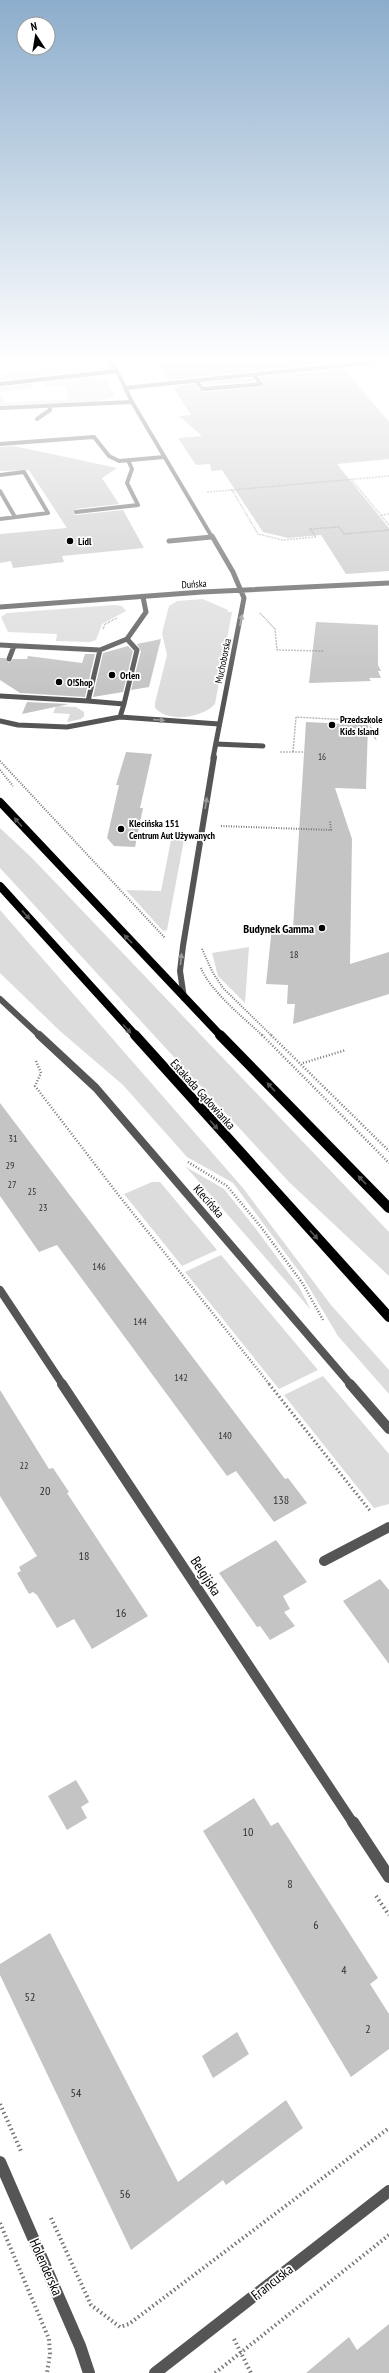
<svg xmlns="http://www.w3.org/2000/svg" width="389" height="2373" font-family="'PT Sans Narrow',sans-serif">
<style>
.green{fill:#dcdcdc}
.building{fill:#c4c4c4}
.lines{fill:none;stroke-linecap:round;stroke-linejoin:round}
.path-far4{stroke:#777;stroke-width:1.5;stroke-dasharray:0.5 1;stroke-linecap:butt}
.path-far3{stroke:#777;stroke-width:2;stroke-dasharray:1 1.5;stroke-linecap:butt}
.path-far2{stroke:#777;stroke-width:2.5;stroke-dasharray:1 2;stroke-linecap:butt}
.path-far1{stroke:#777;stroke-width:3;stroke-dasharray:1.5 2.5;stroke-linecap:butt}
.path{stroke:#777;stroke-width:4;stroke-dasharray:1.5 3;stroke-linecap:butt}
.service-far2{stroke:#555;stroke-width:4}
.service-far1{stroke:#555;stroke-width:5}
.service{stroke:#555;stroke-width:10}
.minor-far5{stroke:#555;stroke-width:4}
.minor-far4{stroke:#555;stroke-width:5}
.minor-far3{stroke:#555;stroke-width:6}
.minor-far2{stroke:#555;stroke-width:8}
.minor-far1{stroke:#555;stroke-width:10}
.minor{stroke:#555;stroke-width:12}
.secondary{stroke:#222;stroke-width:4}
.primary-far1{stroke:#000;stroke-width:8}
.primary{stroke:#000;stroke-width:10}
.oneway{fill:#999}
.oneway2{fill:#595959}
.poi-dot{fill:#000;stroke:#fff;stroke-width:1.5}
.labels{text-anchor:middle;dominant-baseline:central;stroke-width:3.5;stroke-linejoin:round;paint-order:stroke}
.far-number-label{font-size:9px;fill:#313131}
.far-poi-label{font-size:10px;font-weight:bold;fill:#000;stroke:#fff;text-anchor:start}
.far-street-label{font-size:10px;fill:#000;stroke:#fff}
.number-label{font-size:10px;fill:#313131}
.poi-label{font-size:12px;font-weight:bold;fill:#000;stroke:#fff;text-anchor:end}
.street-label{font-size:12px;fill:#000;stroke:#fff}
.near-number-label{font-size:12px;fill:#313131}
.near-street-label{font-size:14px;fill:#000;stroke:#fff}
</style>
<rect width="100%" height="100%" fill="#fff"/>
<path class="green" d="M103,365L90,370L0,380V375Z
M87,377L106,380L115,396L95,402L0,405V394L5,403L71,399L63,385L46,387L43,382Z
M30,383L35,388L0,392V387Z
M203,599L228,610V612H232L215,704C202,718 169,723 155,708V703L167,655L162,633L169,606L177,601Z
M114,605L122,606L126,611L102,624L96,640L90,642L56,641L57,634L8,632L1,617L7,613Z
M56,706L76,707L84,712V716L81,719L67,722L70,714L53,713Z
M0,828L32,858L389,1232V1276L289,1182L0,868Z
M171,840H184L167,930L163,931L126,890L161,891Z
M0,910L243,1188L331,1305L389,1370V1394L338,1336L301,1274L233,1183L187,1157L123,1085L60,1031L0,973Z
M249,947L245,1003L218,976L212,953Z
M186,1167L224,1189L256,1229L299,1287L311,1310Z
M152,1182H160L217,1250L182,1266L124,1194Z
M221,1255L318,1370L279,1389L185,1272Z
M323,1376L389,1454V1504L374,1508L284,1395Z"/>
<path class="building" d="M208,361H337L338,362L168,380L159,365Z
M344,369L389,422V459L337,464L389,528V571L346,574L321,535L288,538L263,532L222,470L211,471L210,464L196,465L178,438L202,436L179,416L191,415L173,387L194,384L203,392L261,387L264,384L260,377Z
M252,378L254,381L204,385L203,383Z
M14,446L117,468L102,478L119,504L76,509L73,513L76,515L123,510L144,548L62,556L64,562L13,568L11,561L0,563V534L67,528L29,470L0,471V447Z
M316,622L378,625V665L381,671H378L381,678H369L371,681L309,683Z
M161,639L149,687L131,690L141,651L137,644Z
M128,646L133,651L123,692L93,697L103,653Z
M85,654H95L85,697L20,693L0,680V658H5L9,663L13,659H27L28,656L82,663Z
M27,702L69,704L22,714Z
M306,722L368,725L366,789L335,788L352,839L350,964L389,952V994L293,1024L295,1004H287L288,985L266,984L272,927L293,928Z
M126,752L152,754L140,808H143L135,847L114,846L107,838L119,785H116Z
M0,1103L285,1479L288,1478L307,1503L274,1522L236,1471L227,1476L57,1245L39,1252L0,1196Z
M0,1390L49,1469L53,1468L69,1492L67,1493L148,1616L92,1649L74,1619L57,1628L37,1595L33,1592L29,1594L17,1573L21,1571L19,1567L37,1556L0,1496Z
M276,1540L307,1582L283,1596L290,1609L284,1612L295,1626L270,1640L260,1626L257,1627L219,1573Z
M380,1579L389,1590V1664L343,1601Z
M76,1780L89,1802L81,1807L87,1818L67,1830L48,1796Z
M254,1798L271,1826L278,1822L378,1978L370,1984L389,2014V2049L351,2077L203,1831Z
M50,1933L178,2182L286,2100L303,2128L226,2185L223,2180L131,2250L0,1975V1964Z
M237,2032L249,2054L213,2078L202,2056Z
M389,2324V2373H306L349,2337L357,2350Z"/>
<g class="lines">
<path class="path-far4" d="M389,476L232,490L258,534L283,540L316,537L310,529L339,527L344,534L389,530
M351,479L389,525
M207,492L232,490
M381,515L389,514
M260,613L275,629L277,650L324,651
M103,629L105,624L117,618
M280,752H304
M293,752L296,717L368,721L376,740"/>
<path class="path-far3" d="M0,761L165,938
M0,770L13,786
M221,826L331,830L330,821
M202,949L213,973L223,988L272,1036
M201,968C211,992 244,1018 263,1036"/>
<path class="path-far2" d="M262,1035L389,1163
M271,1035L389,1151
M36,1061L41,1073L35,1086L120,1197L270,1385
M303,1063L346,1050
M188,1162L227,1186L261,1227L303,1284L323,1320"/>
<path class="path-far1" d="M269,1384L371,1512"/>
<path class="path" d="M376,1896L389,1915
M0,2104L21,2151
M51,2218L91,2305L120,2327L129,2324L389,2128
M0,2223L49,2339L50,2354L47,2373
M234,2339L251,2373
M215,2373L389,2235"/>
<path class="service-far2" d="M196,381L203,389L261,384L254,375
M37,419L50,410V407
M0,444L94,437L109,456L119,461L164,457
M0,475L24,472L48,513L0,519
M0,491L15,517
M76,512L138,505L127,483L132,469L128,460
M209,537H212"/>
<path class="service-far1" d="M169,541L212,537
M0,645L100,650
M9,659L14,646
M0,696L88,701
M124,704L137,650L127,639
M120,717L124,704L88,701L100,650L127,639L146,612L143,597
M0,721L18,725L67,727L120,717L219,724
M216,744L263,746"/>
<path class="service" d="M324,1561L389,1527"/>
<path class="minor-far5" d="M117,371L132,402L212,537
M125,388L384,361
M0,408L132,402"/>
<path class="minor-far4" d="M212,536L233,572L244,598L213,758
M0,607L202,592L389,583"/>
<path class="minor-far3" d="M184,998L180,971L183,946L214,757
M0,999L40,1036"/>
<path class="minor-far2" d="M39,1035L96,1088L351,1385
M0,1290L63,1385"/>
<path class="minor-far1" d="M62,1384L353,1823
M350,1384L389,1429"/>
<path class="minor" d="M353,1822L389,1877
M0,2162L80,2346L89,2373
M155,2373L389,2191"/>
<path class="secondary" d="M0,384L117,371L110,361"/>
<path class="primary-far1" d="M0,802L221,1036
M0,886L136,1036"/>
<path class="primary" d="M135,1035L389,1317
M220,1035L389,1208"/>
</g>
<defs><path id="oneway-solid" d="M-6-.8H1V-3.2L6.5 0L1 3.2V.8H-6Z"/></defs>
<g class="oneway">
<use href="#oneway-solid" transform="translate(241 620) rotate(-78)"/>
<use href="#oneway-solid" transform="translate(159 720) rotate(4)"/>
<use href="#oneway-solid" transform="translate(206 803) rotate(-81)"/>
<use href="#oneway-solid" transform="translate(181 959) rotate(-84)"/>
</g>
<g class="oneway2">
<use href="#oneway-solid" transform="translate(18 822) rotate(-131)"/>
<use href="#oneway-solid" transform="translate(26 915) rotate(49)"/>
<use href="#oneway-solid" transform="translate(128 939) rotate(-134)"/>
<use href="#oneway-solid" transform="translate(127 1029) rotate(48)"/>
<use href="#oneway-solid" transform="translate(271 1087) rotate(-134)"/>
<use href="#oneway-solid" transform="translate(214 1125) rotate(48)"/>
<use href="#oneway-solid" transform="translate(362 1180) rotate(-134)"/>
<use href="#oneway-solid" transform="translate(314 1235) rotate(48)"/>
</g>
<linearGradient id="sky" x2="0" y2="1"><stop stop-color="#8cadcc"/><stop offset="0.52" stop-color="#fff"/><stop offset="1" stop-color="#fff" stop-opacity="0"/></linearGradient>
<rect width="389" height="693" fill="url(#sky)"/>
<g class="poi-dot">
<circle cx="70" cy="541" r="4"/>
<circle cx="112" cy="675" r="4"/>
<circle cx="59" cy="682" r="4"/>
<circle cx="332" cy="725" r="4"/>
<circle cx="121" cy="829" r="4"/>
<circle cx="322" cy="928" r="4"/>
</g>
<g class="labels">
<g class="far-number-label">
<text x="322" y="756">16</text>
</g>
<g class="far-poi-label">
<text x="78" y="541">Lidl</text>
<text x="120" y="675">Orlen</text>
<text x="67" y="682">O!Shop</text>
<text x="340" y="719">Przedszkole<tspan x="340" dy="12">Kids Island</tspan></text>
<text x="129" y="823">Klecińska 151<tspan x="129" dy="12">Centrum Aut Używanych</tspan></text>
</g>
<g class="far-street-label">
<text transform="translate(194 584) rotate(-4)">Duńska</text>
<text transform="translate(223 661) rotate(-78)">Muchoborska</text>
</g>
<g class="number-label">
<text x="294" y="954">18</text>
<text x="13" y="1138">31</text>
<text x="10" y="1165">29</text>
<text x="12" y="1184">27</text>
<text x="32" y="1191">25</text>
<text x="43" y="1207">23</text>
<text x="99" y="1266">146</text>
<text x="140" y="1321">144</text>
<text x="181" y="1377">142</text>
<text x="225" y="1435">140</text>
<text x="24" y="1465">22</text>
</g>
<g class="poi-label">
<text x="314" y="928">Budynek Gamma</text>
</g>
<g class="street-label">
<text transform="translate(203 1094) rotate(48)">Estakada Gądowianka</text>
<text transform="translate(209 1201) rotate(49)">Klecińska</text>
</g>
<g class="near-number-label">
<text x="45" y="1490">20</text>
<text x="281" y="1499">138</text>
<text x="84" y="1555">18</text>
<text x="121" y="1612">16</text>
<text x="248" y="1831">10</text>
<text x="290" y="1883">8</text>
<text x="316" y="1924">6</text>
<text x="344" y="1969">4</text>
<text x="30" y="1996">52</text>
<text x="368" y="2028">2</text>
<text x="76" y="2092">54</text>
<text x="125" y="2193">56</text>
</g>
<g class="near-street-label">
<text transform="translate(206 1576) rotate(57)">Belgijska</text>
<text transform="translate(46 2267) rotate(66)">Holenderska</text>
<text transform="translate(272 2282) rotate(-38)">Francuska</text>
</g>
</g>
<g transform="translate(36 36) rotate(348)"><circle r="19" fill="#ffffff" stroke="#999999"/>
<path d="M0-3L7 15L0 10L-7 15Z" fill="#000000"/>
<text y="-6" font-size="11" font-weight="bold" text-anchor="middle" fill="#000000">N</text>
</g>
</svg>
